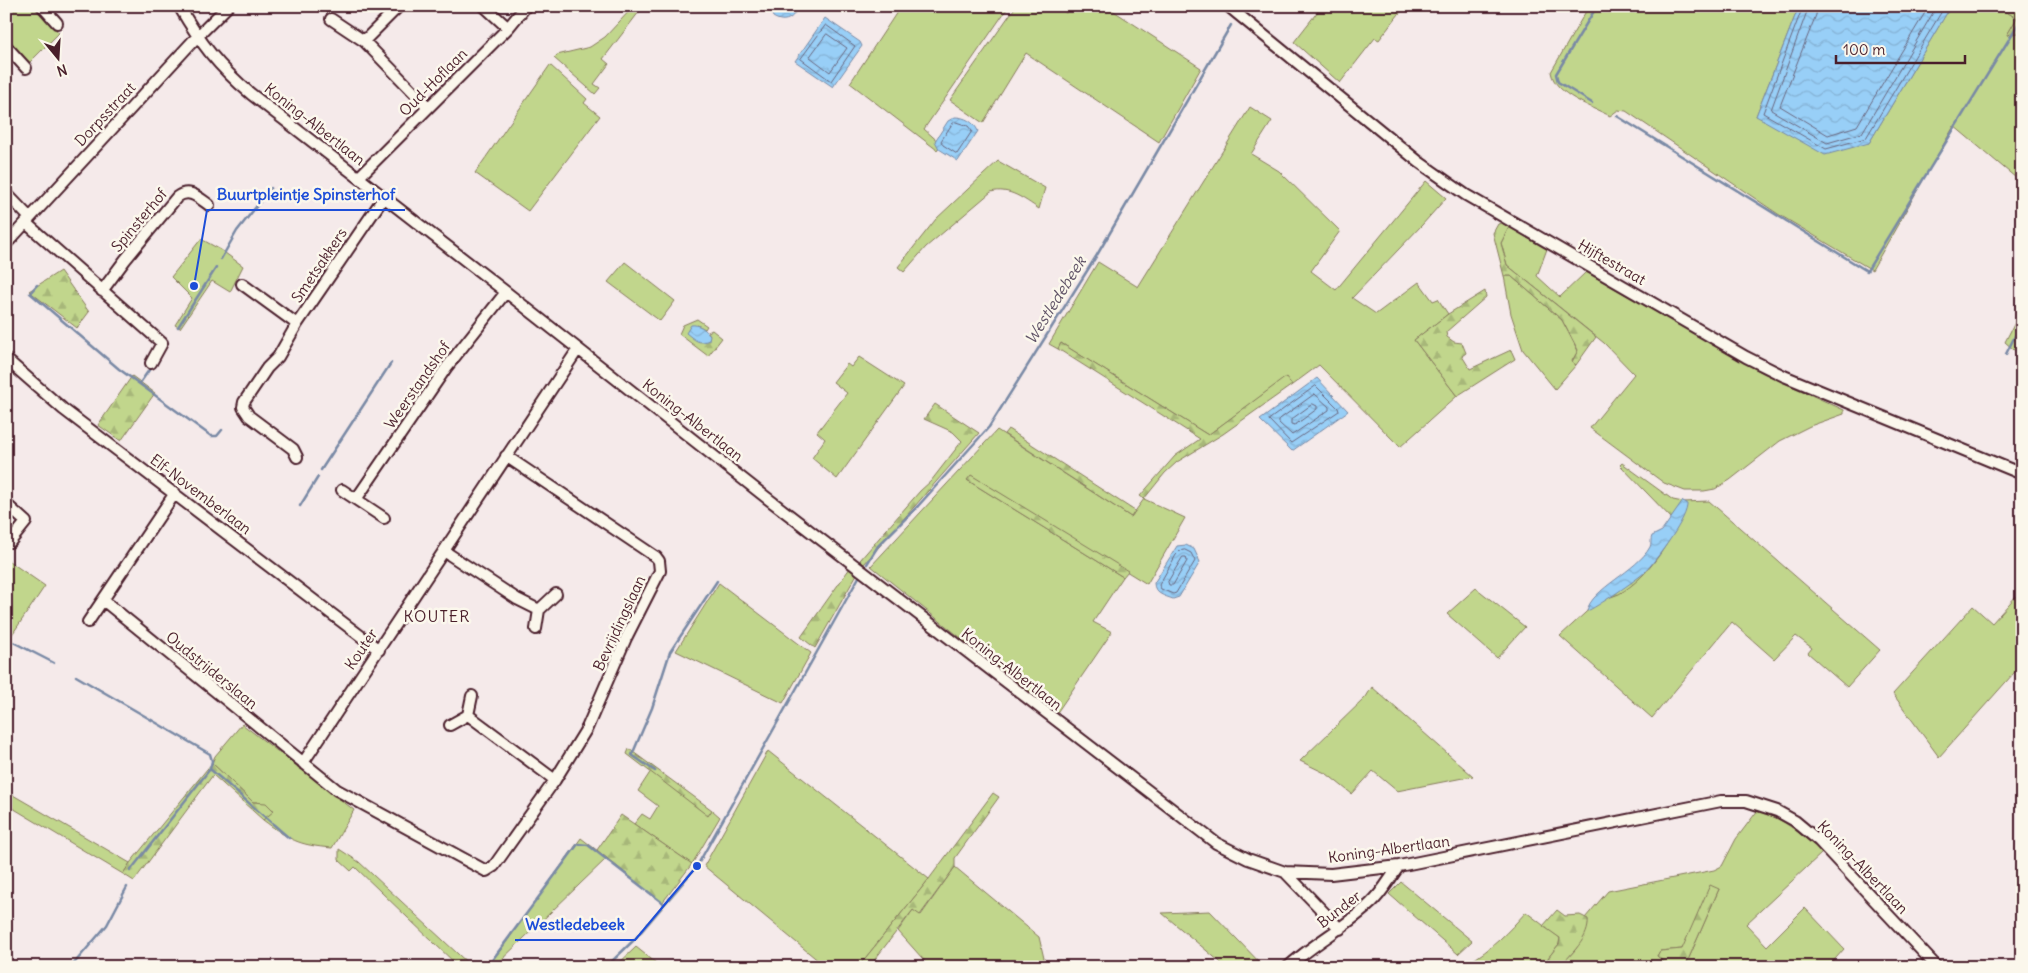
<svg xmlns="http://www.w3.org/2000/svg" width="2028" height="973" font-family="Delius,sans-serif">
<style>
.green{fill:#c1d68c;stroke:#867a5c}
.forest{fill:url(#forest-firs);stroke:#867a5c}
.water{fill:url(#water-waves);stroke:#7989a5}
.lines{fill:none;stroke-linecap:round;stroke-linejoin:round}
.shore{stroke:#69657d;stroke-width:1}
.stream{stroke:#7989a5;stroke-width:2.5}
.minor-casing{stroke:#4a1f2b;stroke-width:14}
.minor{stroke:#fbf7ec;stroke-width:10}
.labels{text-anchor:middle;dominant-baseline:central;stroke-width:5;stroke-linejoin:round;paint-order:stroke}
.street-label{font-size:15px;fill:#4a1f2b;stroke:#fbf7ec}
.water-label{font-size:16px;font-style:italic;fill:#615468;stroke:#fbf7ec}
.neighbourhood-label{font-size:16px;letter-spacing:1px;fill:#4a1f2b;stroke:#fbf7ec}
.leader{fill:none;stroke:#1d4ed8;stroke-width:2}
.callout-dot{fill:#1d4ed8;stroke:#fbf7ec;stroke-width:2}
.callout-label{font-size:16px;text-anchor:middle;font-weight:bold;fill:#1d4ed8;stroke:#fbf7ec;stroke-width:5;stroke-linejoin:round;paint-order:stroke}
</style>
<defs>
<pattern id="forest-firs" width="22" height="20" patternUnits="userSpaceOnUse" patternTransform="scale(1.25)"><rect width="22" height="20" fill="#c1d68c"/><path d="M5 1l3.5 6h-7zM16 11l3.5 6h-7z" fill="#a7b779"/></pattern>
<pattern id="water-waves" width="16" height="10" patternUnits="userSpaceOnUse" patternTransform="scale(1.25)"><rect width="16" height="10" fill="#98cff7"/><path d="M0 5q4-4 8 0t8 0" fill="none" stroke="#84b1d4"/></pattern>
</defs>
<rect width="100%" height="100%" fill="#f5eaea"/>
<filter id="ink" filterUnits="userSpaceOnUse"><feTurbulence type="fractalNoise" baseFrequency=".02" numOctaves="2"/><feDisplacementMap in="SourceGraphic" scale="10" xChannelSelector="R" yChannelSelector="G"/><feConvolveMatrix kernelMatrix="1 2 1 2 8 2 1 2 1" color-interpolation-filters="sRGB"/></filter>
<g filter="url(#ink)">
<path class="green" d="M6,6H35L59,33L29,63L6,40Z
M901,6H1009L924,129L941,144L937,150L850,83Z
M1016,6H1057L1066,13L1071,6H1106L1201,68L1159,142L1026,53L983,123L950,100Z
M1322,6H1398L1402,10L1379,40L1375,38L1340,83L1294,42Z
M1589,6H1799L1756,116L1869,143L1951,6H2000L1999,8L2017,18L2007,35L2022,32V183L1954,126L1872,270L1778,214L1626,111L1618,110L1610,116C1591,106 1555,95 1551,72Z
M633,7L639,12L603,59L609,64L594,84L600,88L595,94L554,58L557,55L590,47L605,37Z
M550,65L587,99L584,103L600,116L528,211L475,173Z
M1250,107L1272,121L1251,154L1279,171L1340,231L1311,271L1336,290L1426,181L1446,198L1422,225L1352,298L1376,314L1419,282L1433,301L1438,299L1448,314L1414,340L1457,396L1400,447L1319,365L1292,385L1286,378L1208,435L1061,343L1058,349L1049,344L1098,262L1138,287Z
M998,161L1045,188L1039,209C1024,199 1009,187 991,192L926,247L904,272L898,267L936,219Z
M1509,227L1547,249L1537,276L1560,297L1586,272L1763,373L1844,410V414L1810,426L1780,441L1730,480L1715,489L1704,491H1685L1664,483L1590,428L1634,374L1604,343L1507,265L1501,243Z
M201,239L221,250L243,266L230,292L212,281L180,328L175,325L192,298L171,277Z
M625,262L675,301L660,321L608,282Z
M1504,276H1511L1562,320L1578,351L1572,361L1576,365L1555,389L1523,350L1511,314Z
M2022,309V357L2005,342Z
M859,357L904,386L837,479L812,458L825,439L817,432L847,393L833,382L847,364L851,367Z
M997,430L1131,517L1144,499L1185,518L1147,584L972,476L967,480L1123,577L1093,622L1112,632L1056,714L871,566Z
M1709,501L1880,650L1847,687L1808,653L1812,648L1796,636L1774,659L1732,622L1652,718L1560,636L1597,602L1643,575L1683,502Z
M6,559L45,586L9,639H6Z
M719,583L811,653L783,703L676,651Z
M1476,588L1525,627L1497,658L1447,614Z
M2017,595L2022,600V664L1939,757L1893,694L1973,606L1992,623Z
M1372,687L1473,776L1397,791L1373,771L1352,794L1327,774L1300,761L1366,697Z
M242,724L354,810L332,848C297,845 290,840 263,820L274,810L257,802H253L212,763L215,756Z
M768,751L929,879L858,967H826L704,866Z
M651,771L708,815L712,810L720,817L692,864L634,824L642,814L650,819L658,806L638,791Z
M6,791L130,863L123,874L6,804Z
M1758,810C1784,820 1802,833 1822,853L1746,924L1767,946L1805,908L1844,949L1828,967H1685L1719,889L1682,949L1660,951L1657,956L1669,967H1559L1576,949L1588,920L1585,918L1608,891L1714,870L1722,866L1736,839Z
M581,838L607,858L494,967H486L500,951Z
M339,849L359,862L472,967H459L355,867L351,871L339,860Z
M955,867L1039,937L1046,967H930L898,931L913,910L921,915Z
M1401,882L1472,941L1458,954L1389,894Z
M1210,911L1264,967H1226L1162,913Z
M1526,912L1560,938L1559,944L1541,967H1470L1471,965L1468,963C1492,949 1508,932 1526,912Z
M636,947L661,967H615Z"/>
<path class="forest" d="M2000,6H2022L2017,18L2022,22V32L2007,35L2017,18L1999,8Z
M1502,223L1509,227L1501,243L1507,265L1596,337L1576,365L1572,362L1578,350L1562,320L1511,276H1504L1493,233L1498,224Z
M60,271L89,312L77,328L29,291Z
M1485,291L1486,297L1446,332L1447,337L1454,342L1462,343L1466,353L1462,356L1470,369L1511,350L1515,359L1457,396L1414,340L1448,314Z
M697,319L707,326L705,329L697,325L710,335L708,332L712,330L722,338L708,356L679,334L683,325Z
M1061,343L1208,435L1286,377L1292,385L1223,434L1177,462L1165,473L1144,499L1140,496L1175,456L1200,439L1058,349Z
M132,376L155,393L121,441L98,425Z
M935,404L979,433L864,564L860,560L920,491L931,481L962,441L953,432L924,419Z
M1008,429L1135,511L1131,517L1004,434Z
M1622,463L1673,500L1683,502L1685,510C1671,540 1649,577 1619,594C1612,597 1604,599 1597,602L1639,562L1674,521L1620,465Z
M971,475L1128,571L1123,577L967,480Z
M850,568L857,574L815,648L801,637Z
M629,749L712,810L708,816L627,754Z
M212,763L253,802L266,803L274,811L263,820L213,775L134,881L123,874L130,863Z
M993,793L999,797L955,858V867L920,915L913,910L869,967H858L929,879Z
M621,815L692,864L662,903L597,850Z
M1710,885L1719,889L1685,967H1669L1657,956L1660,951L1682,949Z
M1557,910L1565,916L1580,915L1588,919C1590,938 1571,954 1559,967H1541L1559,944L1560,938L1543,926Z"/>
<path class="water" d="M769,6H797C795,19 784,24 773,17Z
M1799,6H1951L1869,143L1825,155L1756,116Z
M825,18L860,42L862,46L833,87L795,61Z
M955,117C965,117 974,122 978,131L958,161L939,149L935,141L948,121Z
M691,325C699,324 705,329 710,335L709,340C699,345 695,340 686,333Z
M1317,378L1348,411L1292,451L1260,420Z
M1683,501L1687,503C1689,517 1656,560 1645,572C1639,578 1594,609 1587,611C1591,589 1637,571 1650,547C1652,543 1650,540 1652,536L1662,531Z
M1186,545L1194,549L1200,562L1179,597L1173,599C1165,596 1154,594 1154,583L1177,546Z"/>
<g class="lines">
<path class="shore" d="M1803,6L1763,113L1826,149L1866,138L1945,6
M1809,6L1771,110L1827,143L1862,133L1937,6
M1817,6L1816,15L1780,106L1828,135L1857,126L1929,6
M826,25L855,46L831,81L801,59Z
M827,34L847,48L830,72L810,57Z
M956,122L968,126L972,131L957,154L943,145L941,141L952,124Z
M1316,386L1338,408L1339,411L1291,443L1269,420Z
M1315,394L1329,407V410L1292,435L1279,423V420Z
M1313,404L1317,406V409L1295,425L1291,424V420Z
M1185,550L1191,553L1195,561L1176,593L1173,594L1161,589L1159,585L1176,555L1180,551Z
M1183,557H1186L1187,561L1173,585H1169L1168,582Z"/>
<path class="stream" d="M1592,103L1558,82L1556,74L1597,6
M1617,116L1867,271L2022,18
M221,259L237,231L271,188
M37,285L30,293L119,369L211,436H217L222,430
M178,327L216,268
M2006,354L2022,322
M140,383L149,370
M321,470L391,363
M300,506L318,477
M867,564L878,546L918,506L989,427L1097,255L1231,25
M7,643L13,642L54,663
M76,676L210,754L212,761L210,769
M655,771L632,755L652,708L670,652L717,581
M130,871L210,769L289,838
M71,967L107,925L127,887
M487,967L578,844L588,845L664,904
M606,967L635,939L697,866L859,577"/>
<g class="minor-casing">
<path id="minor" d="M42,6L57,23
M179,6C201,44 218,66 251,94L506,292L767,498L1216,843L1248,859L1285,872L1331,874L1399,866L1721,801H1746L1777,811L1795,821L1819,841L1937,967
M399,6L364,41L428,107
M484,6L508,28
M1228,6L1419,162L1466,195L1746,357L1784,376L2022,474
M331,19L364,41
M6,46L26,68
M359,177L508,28L526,6
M6,193L30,218
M26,223L162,343L151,363
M6,244L193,41L228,6
M242,284L297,324
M102,291L125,260L177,197C189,188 198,197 209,205
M6,359L63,409L379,650
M297,457L293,449L249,416L243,407L244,402L267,368L278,357L297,324L384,197
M342,490L384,518
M357,498L446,368L506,292
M6,504L26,522L10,542
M444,551L517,599L539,610
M103,600L337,790L486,871L494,866L555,780L587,728L626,638L660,571L659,561L656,557L506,456
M88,622L175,493
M536,629L539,610L556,594
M468,715L555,780
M450,725L468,715L472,696
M303,763L578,349
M1285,872L1340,929
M1288,967C1314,943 1346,927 1371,903C1382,893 1390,878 1399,866"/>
</g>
<use href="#minor" class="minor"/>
</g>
</g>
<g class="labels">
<g class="street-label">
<text transform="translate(433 82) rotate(-45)">Oud-Hoflaan</text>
<text transform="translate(105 114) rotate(-47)">Dorpsstraat</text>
<text transform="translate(315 124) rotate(38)">Koning-Albertlaan</text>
<text transform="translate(139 220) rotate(-50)">Spinsterhof</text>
<text transform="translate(1612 262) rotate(30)">Hijftestraat</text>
<text transform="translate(319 265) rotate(-56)">Smetsakkers</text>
<text transform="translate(417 385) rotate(-55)">Weerstandshof</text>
<text transform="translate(693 420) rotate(38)">Koning-Albertlaan</text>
<text transform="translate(201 494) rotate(37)">Elf-Novemberlaan</text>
<text transform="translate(619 623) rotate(-65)">Bevrijdingslaan</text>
<text transform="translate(361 649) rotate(-56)">Kouter</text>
<text transform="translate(1012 669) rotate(38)">Koning-Albertlaan</text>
<text transform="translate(212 670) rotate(39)">Oudstrijderslaan</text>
<text transform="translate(1389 849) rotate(-8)">Koning-Albertlaan</text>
<text transform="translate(1863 867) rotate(46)">Koning-Albertlaan</text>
<text transform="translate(1339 909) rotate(-38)">Bunder</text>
</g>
<g class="water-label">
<text transform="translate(1055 300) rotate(-58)">Westledebeek</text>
</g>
<g class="neighbourhood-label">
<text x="437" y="616">KOUTER</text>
</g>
</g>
<path class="leader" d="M194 286L207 210H405M697 866L635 940H515"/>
<g class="callout-dot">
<circle cx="194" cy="286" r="5"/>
<circle cx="697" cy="866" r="5"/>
</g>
<g class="callout-label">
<text x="306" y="200">Buurtpleintje Spinsterhof</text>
<text x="575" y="930">Westledebeek</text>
</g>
<rect width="2028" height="973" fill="none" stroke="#fbf7ec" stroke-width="25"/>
<rect x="12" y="12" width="2003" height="948" fill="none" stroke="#4a1f2b" stroke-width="2" filter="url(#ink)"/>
<g transform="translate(58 58) rotate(162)" stroke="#fbf7ec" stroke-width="4" paint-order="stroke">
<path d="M0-4L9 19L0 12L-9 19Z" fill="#4a1f2b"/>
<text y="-8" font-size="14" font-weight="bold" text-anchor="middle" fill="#4a1f2b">N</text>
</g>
<path d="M1836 55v8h129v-8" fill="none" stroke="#4a1f2b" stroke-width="2.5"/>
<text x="1843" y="55" font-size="15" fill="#4a1f2b" stroke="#fbf7ec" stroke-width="4" paint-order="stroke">100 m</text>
</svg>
